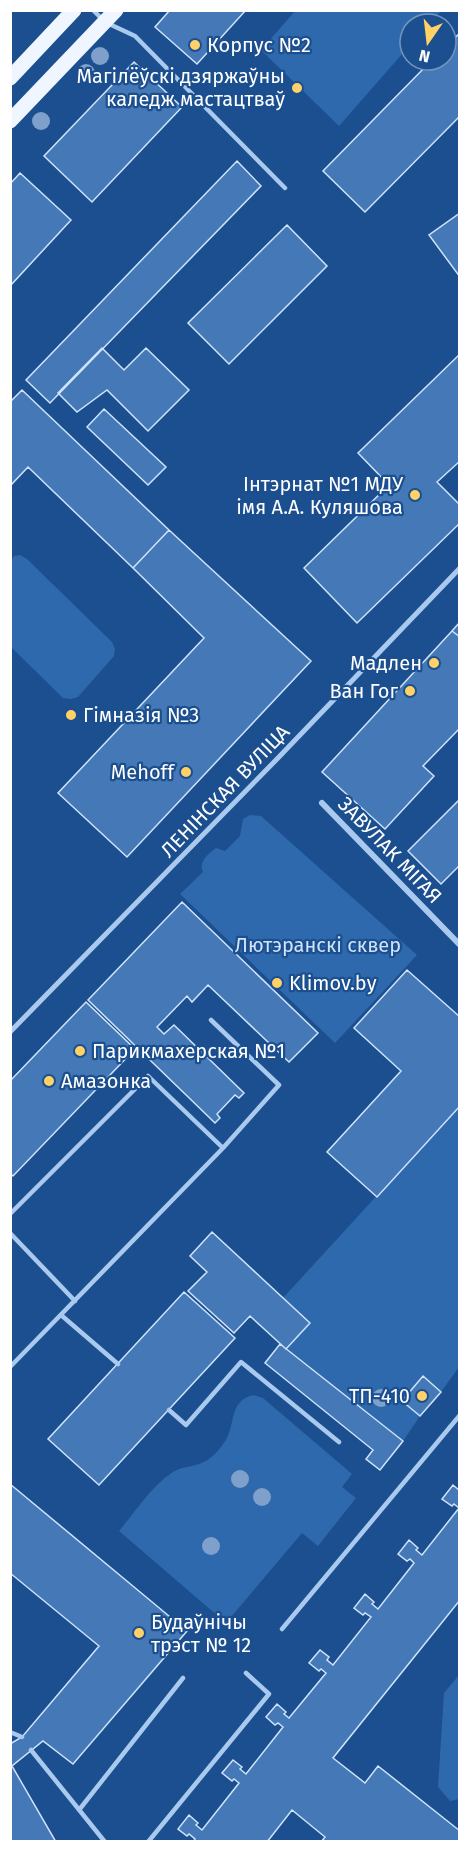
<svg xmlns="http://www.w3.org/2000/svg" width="470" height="1852" font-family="'Fira Sans',sans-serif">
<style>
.green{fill:#2e69ad}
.building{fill:#4478b7;stroke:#cfe3fa;stroke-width:1.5}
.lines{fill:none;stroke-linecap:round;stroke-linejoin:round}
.service{stroke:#a9c9ee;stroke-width:4.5}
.pedestrian{stroke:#a9c9ee;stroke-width:5}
.minor{stroke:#a9c9ee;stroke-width:6}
.primary{stroke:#f0f6ff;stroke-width:15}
.tree{fill:#7ea0ca}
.poi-dot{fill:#ffd166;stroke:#1b4f8f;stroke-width:2}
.labels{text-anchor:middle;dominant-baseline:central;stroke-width:4.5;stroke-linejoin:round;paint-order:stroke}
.poi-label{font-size:20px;fill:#fff;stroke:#1b4f8f;text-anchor:start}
.street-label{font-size:20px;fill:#fff;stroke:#1b4f8f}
.park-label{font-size:20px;fill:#cfe3fa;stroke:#1b4f8f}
</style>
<rect width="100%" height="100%" fill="#1b4f8f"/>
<path class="green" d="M295,11V10L441,11L429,24H410V45L339,126L261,50Z
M20,555L27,559L112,642L115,649L114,656L78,697L71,699L63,698L11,647V560L14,556Z
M250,815L261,816L417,955L335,1043L180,894L203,872C198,862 208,854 216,848L225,851L240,836L243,819Z
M459,1106V1367L441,1392L423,1377L402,1401L420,1416L403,1441L286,1349L283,1298Z
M253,1395L263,1398L352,1474L342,1487L356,1498L318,1546L302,1533L226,1623L119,1531C136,1511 151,1486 173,1472C183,1466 194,1467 204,1462C209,1460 217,1452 221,1447C238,1428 226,1402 253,1395Z
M459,1675V1799L450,1801L438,1787L444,1693Z"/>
<path class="building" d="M170,10H246L197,64L155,27Z
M460,33V116L365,212L323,171L432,60H446V46Z
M134,62L182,107L92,202L44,156Z
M237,161L261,186L50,403L26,380Z
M20,173L71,220L10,286V184Z
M460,213V277L429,235Z
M287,225L327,266L229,364L188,323Z
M102,348L124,370L146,348L189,390L148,431L107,390L77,412L58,393Z
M460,354V461L437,482L460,505V523L357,623L304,568L389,485L358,453Z
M22,390L169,530L133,568L28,467L10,486V402Z
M104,409L166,467L148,485L87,427Z
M169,530L311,661L127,857L58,793L204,638L133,568Z
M460,622V637L452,631Z
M452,631L460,637V728L423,766L434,776L385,829L322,772Z
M460,799V865L441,884L408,851Z
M182,902L318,1033L289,1062L208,985L192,1002L187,996L157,1027L164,1034L174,1025L244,1093L239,1098L235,1095L217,1114L220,1118L215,1123L88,1000Z
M407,970L460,1017V1106L377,1197L327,1152L401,1071L354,1028Z
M86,1002L135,1049L13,1176L10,1173V1081Z
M212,1232L310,1323L286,1349L250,1316L234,1333L188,1291L207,1272L190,1256Z
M184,1292L235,1338L99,1485L48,1439Z
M280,1344L403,1441L380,1470L366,1459L373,1450L265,1363Z
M423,1376L441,1392L420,1416L402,1401Z
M10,1484L187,1631L73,1764L43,1741L12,1766L56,1842H10V1744L22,1737L99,1646L10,1573Z
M453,1485L460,1491V1600L333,1758L365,1783L378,1766L460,1831V1839L457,1842H321L325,1837L292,1810L267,1842H193L195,1839L189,1834L187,1836L178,1829L189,1815L198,1823L196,1825L202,1830L239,1783L234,1779L232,1781L222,1773L233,1760L242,1767L240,1769L246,1774L283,1727L278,1723L275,1725L266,1717L277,1704L286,1712L284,1714L289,1718L326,1673L321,1669L319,1671L309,1663L320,1650L329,1657L327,1660L333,1665L371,1617L365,1613L363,1615L354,1608L365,1594L374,1602L372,1604L378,1609L414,1563L410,1559L407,1561L398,1554L409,1540L418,1548L416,1550L422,1555L459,1508L454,1504L452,1506L442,1499Z"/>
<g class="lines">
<path class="service" d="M93,10L105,22L135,36L285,188
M10,1214L148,1076L223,1148L279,1085L211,1020
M10,1233L75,1301
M61,1315L118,1364
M10,1367L223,1148
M169,1410L186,1425L241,1362L339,1442
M282,1629L460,1415
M10,1732L22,1737
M31,1750L105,1842
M79,1810L183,1678
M148,1842L269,1694L246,1673"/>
<path class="pedestrian" d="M10,1032L277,759L460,568"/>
<path class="minor" d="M322,803L460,945"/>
<path class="primary" d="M10,78L74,10
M10,121L116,10"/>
</g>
<g class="tree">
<circle cx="100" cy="56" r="9"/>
<circle cx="86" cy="73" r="9"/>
<circle cx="41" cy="121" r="9"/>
<circle cx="381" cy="1398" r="9"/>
<circle cx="240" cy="1479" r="9"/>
<circle cx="262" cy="1497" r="9"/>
<circle cx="211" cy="1546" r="9"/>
</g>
<g class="poi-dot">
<circle cx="195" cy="45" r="6"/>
<circle cx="297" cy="88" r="6"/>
<circle cx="415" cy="495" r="6"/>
<circle cx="434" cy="663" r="6"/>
<circle cx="410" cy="691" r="6"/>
<circle cx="71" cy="715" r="6"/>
<circle cx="186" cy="772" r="6"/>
<circle cx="277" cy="983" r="6"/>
<circle cx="80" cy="1051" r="6"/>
<circle cx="49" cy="1081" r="6"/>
<circle cx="422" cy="1396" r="6"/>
<circle cx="139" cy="1633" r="6"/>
</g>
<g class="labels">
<g class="poi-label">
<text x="207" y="45">Корпус №2</text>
<text x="285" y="76" text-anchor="end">Магілёўскі дзяржаўны<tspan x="285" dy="23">каледж мастацтваў</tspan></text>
<text x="403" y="484" text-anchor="end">Інтэрнат №1 МДУ<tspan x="403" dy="23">імя А.А. Куляшова</tspan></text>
<text x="422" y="663" text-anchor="end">Мадлен</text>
<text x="398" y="691" text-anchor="end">Ван Гог</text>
<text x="83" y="715">Гімназія №3</text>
<text x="174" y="772" text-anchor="end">Mehoff</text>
<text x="289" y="983">Klimov.by</text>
<text x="92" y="1051">Парикмахерская №1</text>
<text x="61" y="1081">Амазонка</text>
<text x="410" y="1396" text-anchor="end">ТП-410</text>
<text x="151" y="1622">Будаўнічы<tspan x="151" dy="23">трэст № 12</tspan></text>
</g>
<g class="street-label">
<text transform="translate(225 791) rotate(-46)">ЛЕНІНСКАЯ ВУЛІЦА</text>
<text transform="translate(390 850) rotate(46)">ЗАВУЛАК МІГАЯ</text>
</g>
<g class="park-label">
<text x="318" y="945">Лютэранскі сквер</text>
</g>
</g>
<rect width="470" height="1852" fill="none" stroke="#ffffff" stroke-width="24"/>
<g transform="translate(428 42) rotate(194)"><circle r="28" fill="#1b4f8f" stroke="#7695bc" stroke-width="1.5"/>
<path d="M0-4.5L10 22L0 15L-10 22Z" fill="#ffd166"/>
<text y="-9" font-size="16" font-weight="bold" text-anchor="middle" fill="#ffffff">N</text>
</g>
</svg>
